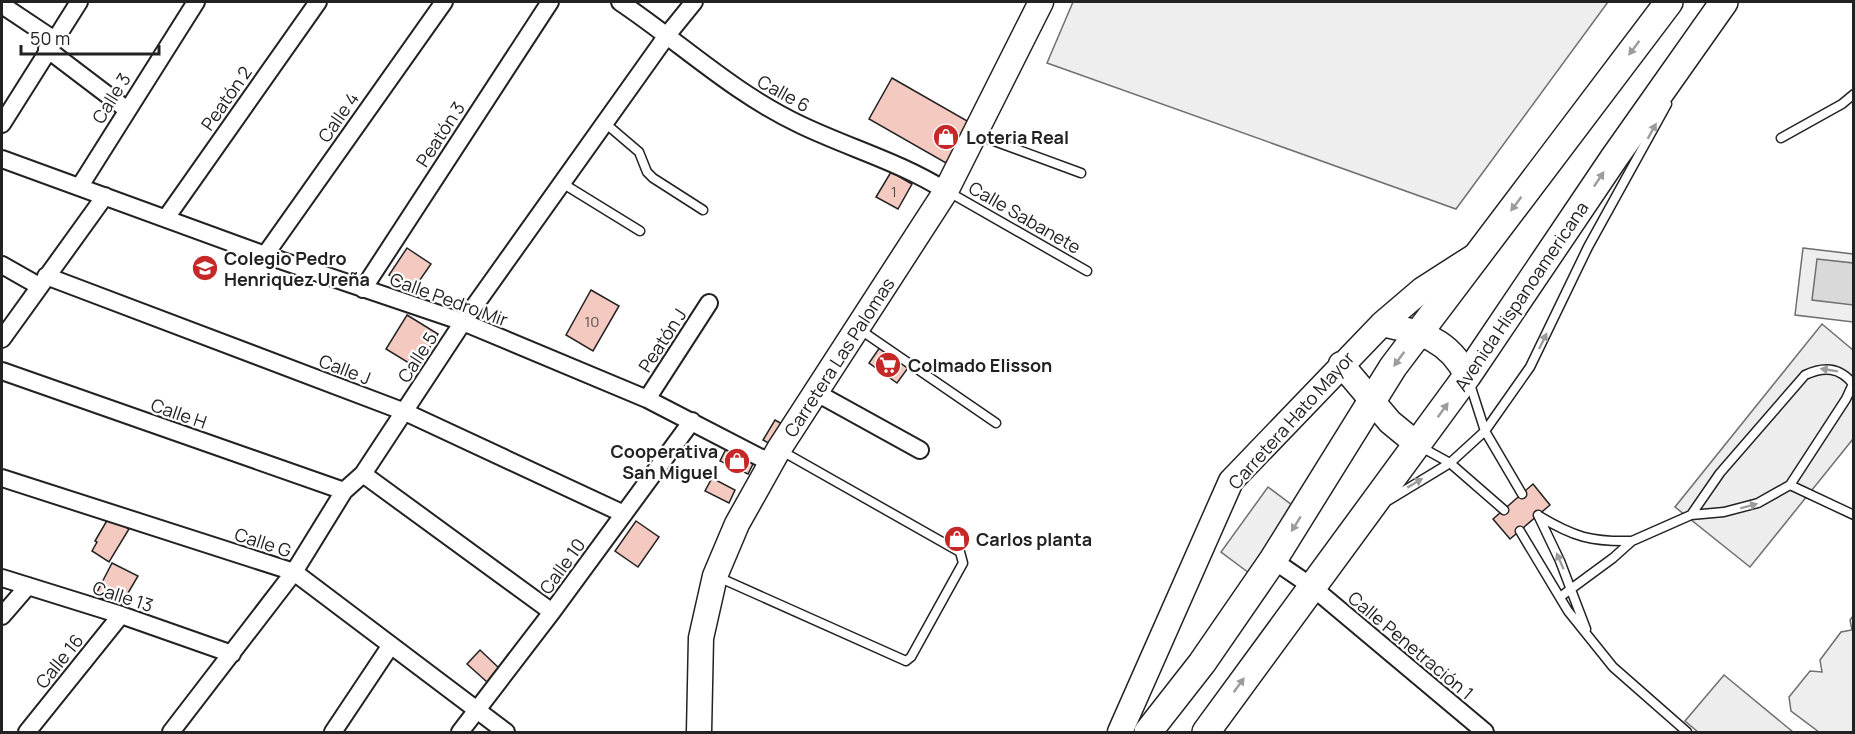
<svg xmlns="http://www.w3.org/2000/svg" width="1855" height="734" font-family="Manrope,sans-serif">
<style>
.green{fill:#eee;stroke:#6f6f6f;stroke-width:1.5}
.parking{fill:#ededed;stroke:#6f6f6f;stroke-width:1.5}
.water{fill:#d9d9d9;stroke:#6f6f6f;stroke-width:1.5}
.building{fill:#f3c9c0;stroke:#222;stroke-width:1.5}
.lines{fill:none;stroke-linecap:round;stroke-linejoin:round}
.lane-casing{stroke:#222;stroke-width:11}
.street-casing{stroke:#222;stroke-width:20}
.secondary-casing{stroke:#222;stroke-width:27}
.primary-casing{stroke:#222;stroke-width:30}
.lane{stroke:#fff;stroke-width:8}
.street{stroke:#fff;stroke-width:16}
.secondary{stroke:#fff;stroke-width:24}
.primary{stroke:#fff;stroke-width:27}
.oneway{fill:#9c9c9c}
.labels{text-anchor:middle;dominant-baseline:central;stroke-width:4.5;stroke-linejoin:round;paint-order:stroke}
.number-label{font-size:15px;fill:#564c4a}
.street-label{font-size:18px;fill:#222;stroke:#fff}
.poi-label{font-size:18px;font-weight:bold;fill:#222;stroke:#fff;text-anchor:start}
</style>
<rect width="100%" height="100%" fill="#fff"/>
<path class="green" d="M1073,2H1608L1456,209L1047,63Z
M1803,248L1853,254V322L1795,315Z
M1268,487L1296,508L1249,573L1221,552Z
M1853,616V732H1819L1791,711L1789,697L1810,671L1822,672L1820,660L1841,632L1852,630L1850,620Z"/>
<path class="parking" d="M1822,324L1853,350V439L1750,567L1675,507Z
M1724,675L1793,732H1698L1685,721Z"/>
<path class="water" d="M1817,259L1853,263V305L1812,300Z"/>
<path class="building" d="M892,78L969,122L946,163L869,119Z
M891,172L912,184L898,209L876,197Z
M407,248L431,264L413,290L389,275Z
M591,290L619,306L593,351L566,335Z
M407,315L438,334L417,368L386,349Z
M880,347L908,368L897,383L869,363Z
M775,420L784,425L772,445L763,440Z
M727,447L755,460L748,474L720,461Z
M712,478L735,490L729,503L705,491Z
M1533,484L1550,505L1510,539L1493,519Z
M109,517L129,529L109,562L92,551L97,542L95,541Z
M636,521L659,537L638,567L615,551Z
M112,563L138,576L121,605L95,596Z
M480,650L499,668L487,682L467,664Z"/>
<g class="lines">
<g class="lane-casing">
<path id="lane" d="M605,123L639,152L647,172L653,178L703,210
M975,134L1081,173
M1781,138L1842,104L1854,94
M562,183L640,231
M947,191L1087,271
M859,329L996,423
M1469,381L1485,431L1522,494
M1421,447L1450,463L1504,510
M1790,485L1854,515
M1389,500L1450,463L1485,431L1530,367L1588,247L1667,104
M1538,515L1560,561L1586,629
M1539,516C1574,537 1591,542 1632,541
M1520,531L1568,611L1613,667L1687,732
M718,577L906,661L911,657L963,563L960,552L780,450
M1560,597L1613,558L1632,541L1691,515L1724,512L1758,503L1790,485L1846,399L1853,384C1840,367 1824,366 1805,375L1720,473L1691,515"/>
</g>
<g class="street-casing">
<path id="street" d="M620,2C681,43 733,93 801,125C849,148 900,162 946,191
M2,5L53,39
M47,49L126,109
M2,124L79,2
M2,159L265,255L463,322L647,399L771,463
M80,186L196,2
M166,218L318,2
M265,255L444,2
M2,265L39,286
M46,276L405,412L624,514
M363,289L550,2
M2,339L105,196
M2,371L344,491
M815,392L920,450
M647,399L709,303
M363,474L552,612
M2,478L294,572L506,732
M1273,560L1311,586L1485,732
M2,578L121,615L232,654
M2,616L28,586
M27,732L121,615
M171,732L294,572L344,491L363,474L463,322L668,34L694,2
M333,732L391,645
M460,732L552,612L692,421"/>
</g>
<g class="secondary-casing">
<path id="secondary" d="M1382,324C1421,333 1448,338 1467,376
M1341,364L1390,422L1418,445
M699,732L701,638L715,576L737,524L779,449L946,191L1041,2
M1120,732L1231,481L1382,324L1423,289L1473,257"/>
</g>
<g class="primary-casing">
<path id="primary" d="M1148,732L1202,663L1273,560L1393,367L1669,2
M1206,732L1467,376L1614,158L1724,2"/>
</g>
<use href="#lane" class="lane"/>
<use href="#street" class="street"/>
<use href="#secondary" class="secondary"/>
<use href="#primary" class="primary"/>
</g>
<defs><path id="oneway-solid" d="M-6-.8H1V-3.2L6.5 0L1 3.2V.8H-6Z" transform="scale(1.5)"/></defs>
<g class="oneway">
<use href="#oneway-solid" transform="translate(1634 48) rotate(127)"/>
<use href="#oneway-solid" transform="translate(1652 131) rotate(-61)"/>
<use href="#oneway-solid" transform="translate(1599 179) rotate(-56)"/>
<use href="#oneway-solid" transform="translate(1516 204) rotate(127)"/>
<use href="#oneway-solid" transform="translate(1543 341) rotate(-64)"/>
<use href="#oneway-solid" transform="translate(1399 359) rotate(126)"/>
<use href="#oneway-solid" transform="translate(1829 370) rotate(-171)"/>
<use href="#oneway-solid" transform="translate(1443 410) rotate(-54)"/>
<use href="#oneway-solid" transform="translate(1415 483) rotate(-31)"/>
<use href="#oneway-solid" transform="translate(1749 506) rotate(-15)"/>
<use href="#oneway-solid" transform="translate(1296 524) rotate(122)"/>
<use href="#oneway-solid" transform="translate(1560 561) rotate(-114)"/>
<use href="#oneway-solid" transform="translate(1239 685) rotate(-54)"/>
</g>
<defs>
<g id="shop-disc" transform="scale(1.35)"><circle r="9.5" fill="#c62828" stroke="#fff"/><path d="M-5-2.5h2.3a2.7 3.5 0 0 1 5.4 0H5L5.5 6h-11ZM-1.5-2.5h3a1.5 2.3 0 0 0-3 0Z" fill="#fff"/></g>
<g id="school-disc" transform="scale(1.35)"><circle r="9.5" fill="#c62828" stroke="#fff"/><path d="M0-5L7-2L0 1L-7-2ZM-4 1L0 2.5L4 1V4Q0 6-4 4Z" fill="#fff"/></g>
<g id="supermarket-disc" transform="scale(1.35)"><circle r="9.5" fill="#c62828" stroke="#fff"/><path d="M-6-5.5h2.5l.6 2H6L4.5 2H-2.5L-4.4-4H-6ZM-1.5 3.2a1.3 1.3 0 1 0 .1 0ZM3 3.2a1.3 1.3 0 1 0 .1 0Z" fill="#fff"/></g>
</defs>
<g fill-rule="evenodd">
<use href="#shop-disc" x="946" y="137"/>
<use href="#school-disc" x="205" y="268"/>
<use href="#supermarket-disc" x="888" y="365"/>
<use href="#shop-disc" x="737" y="461"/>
<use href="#shop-disc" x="957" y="539"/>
</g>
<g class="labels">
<g class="number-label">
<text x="894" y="191">1</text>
<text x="592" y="321">10</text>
</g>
<g class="street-label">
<text transform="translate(784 93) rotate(29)">Calle 6</text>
<text transform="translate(111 98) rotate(-58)">Calle 3</text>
<text transform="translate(226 98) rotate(-55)">Peatón 2</text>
<text transform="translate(338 117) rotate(-55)">Calle 4</text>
<text transform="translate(440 134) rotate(-57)">Peatón 3</text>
<text transform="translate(1025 217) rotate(30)">Calle Sabanete</text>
<text transform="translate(1521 296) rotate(-56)">Avenida Hispanoamericana</text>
<text transform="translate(449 299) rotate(20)">Calle Pedro Mir</text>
<text transform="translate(662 340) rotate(-57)">Peatón J</text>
<text transform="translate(417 357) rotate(-57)">Calle 5</text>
<text transform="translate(839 357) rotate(-57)">Carretera Las Palomas</text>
<text transform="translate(345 369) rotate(21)">Calle J</text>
<text transform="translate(179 413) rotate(19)">Calle H</text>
<text transform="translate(1291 420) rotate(-48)">Carretera Hato Mayor</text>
<text transform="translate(263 542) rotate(18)">Calle G</text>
<text transform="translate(562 566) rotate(-54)">Calle 10</text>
<text transform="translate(123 596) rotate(18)">Calle 13</text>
<text transform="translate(1411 645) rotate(40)">Calle Penetración 1</text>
<text transform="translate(59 661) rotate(-51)">Calle 16</text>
</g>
<g class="poi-label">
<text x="966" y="137">Loteria Real</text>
<text x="224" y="258">Colegio Pedro<tspan x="224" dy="21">Henriquez Ureña</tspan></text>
<text x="908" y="365">Colmado Elisson</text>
<text x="718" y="451" text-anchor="end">Cooperativa<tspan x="718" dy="21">San Miguel</tspan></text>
<text x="976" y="539">Carlos planta</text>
</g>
</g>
<rect width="1855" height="734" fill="none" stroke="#222222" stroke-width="6"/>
<path d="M21 45v9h138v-9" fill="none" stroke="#222222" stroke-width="3"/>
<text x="30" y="45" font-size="18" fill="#222222" stroke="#ffffff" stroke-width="4.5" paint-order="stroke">50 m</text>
</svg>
